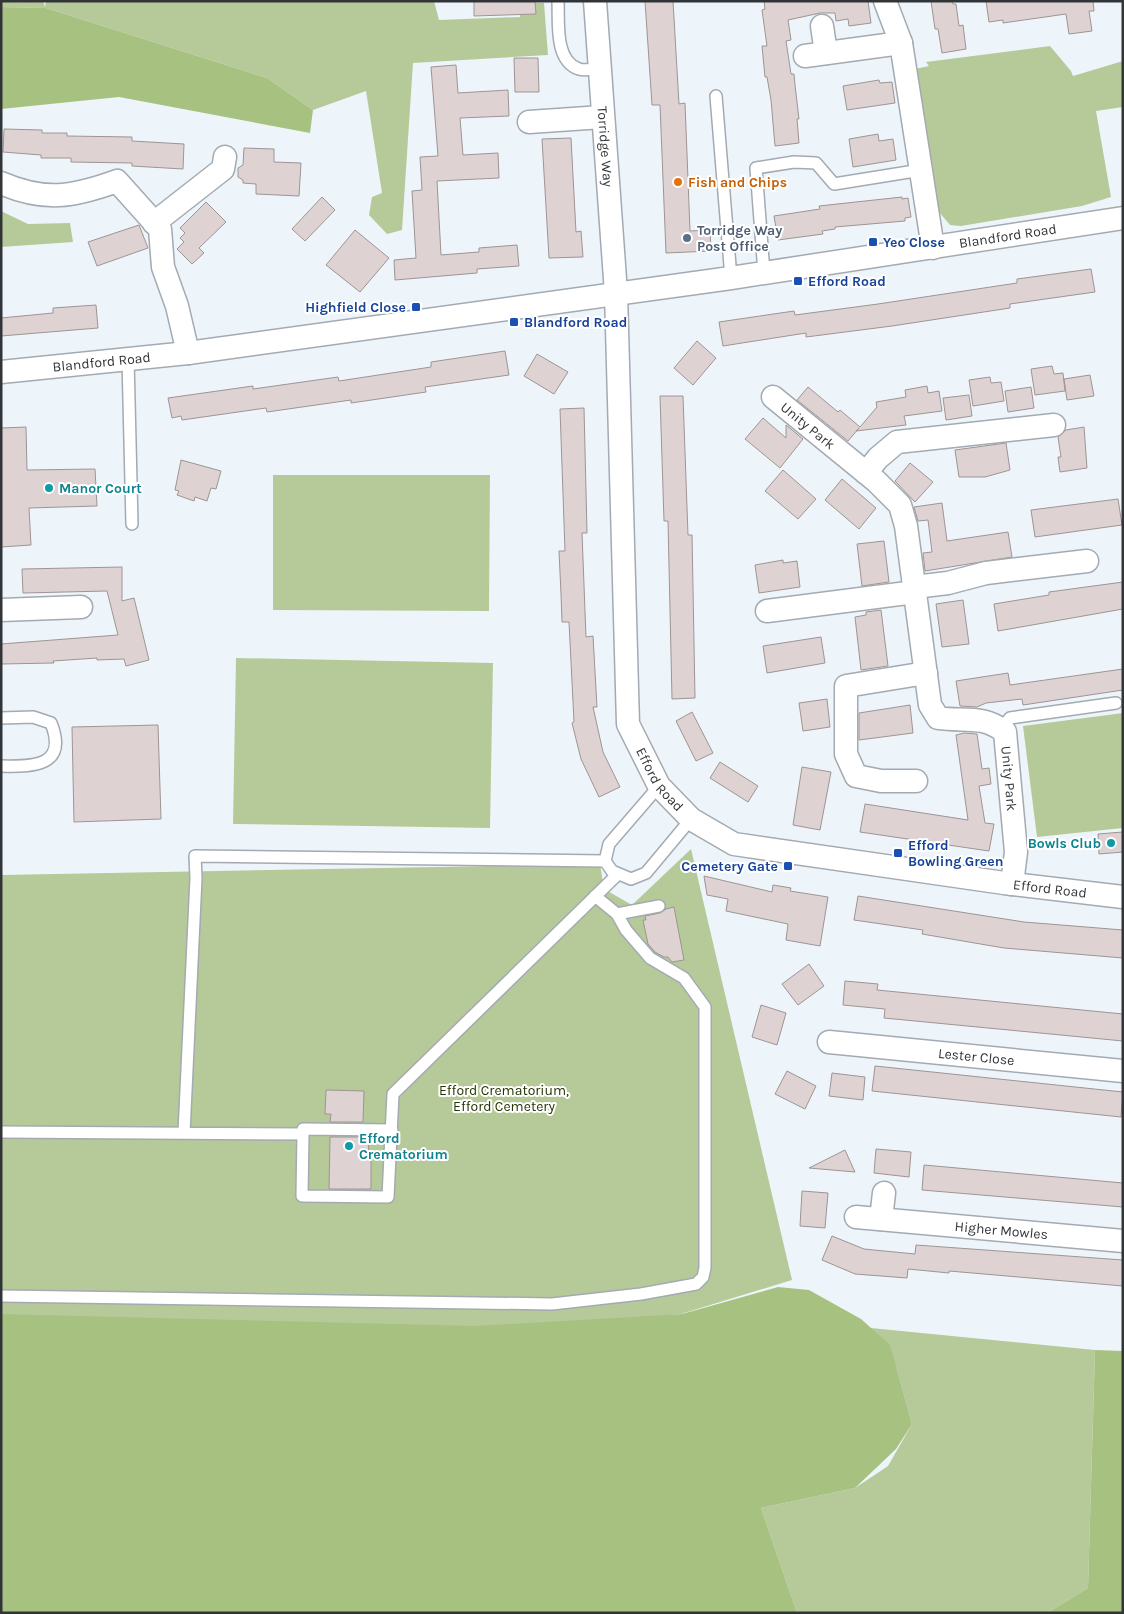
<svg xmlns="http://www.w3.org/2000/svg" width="1124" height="1614" font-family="Karla,sans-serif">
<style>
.green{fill:#b6ca99}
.forest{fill:#a7c180}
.building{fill:#ded3d2;stroke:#9e9493}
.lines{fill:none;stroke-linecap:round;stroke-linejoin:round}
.service-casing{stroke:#a3aab1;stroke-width:14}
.minor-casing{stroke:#a3aab1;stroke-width:25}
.service{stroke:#fff;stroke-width:11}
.minor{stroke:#fff;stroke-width:22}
.food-dot{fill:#e8710a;stroke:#fff;stroke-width:2}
.service-dot{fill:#5c6f8a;stroke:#fff;stroke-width:2}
.transit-dot{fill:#1a4fb4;stroke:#fff;stroke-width:2}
.culture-dot{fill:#0f9aa8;stroke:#fff;stroke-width:2}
.labels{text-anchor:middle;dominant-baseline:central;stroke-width:4;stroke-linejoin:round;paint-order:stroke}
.street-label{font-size:14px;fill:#323538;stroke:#fff}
.food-label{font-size:14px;font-weight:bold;fill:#c56008;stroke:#fff;text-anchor:start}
.service-label{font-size:14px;font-weight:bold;fill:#4e5e75;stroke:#fff;text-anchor:start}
.transit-label{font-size:14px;font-weight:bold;fill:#164399;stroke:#fff;text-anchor:start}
.culture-label{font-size:14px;font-weight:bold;fill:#0d838f;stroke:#fff;text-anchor:start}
.park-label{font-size:14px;fill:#253403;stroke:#fff}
</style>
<rect width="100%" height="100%" fill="#edf5fb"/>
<path class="green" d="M1,1H43L45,7L46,1H434L439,20L520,17L521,3H544L548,55L413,63L402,230L387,234L369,215L372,197L382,193L366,91L313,110L267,78L46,8L1,7Z
M1050,46L1071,71L1073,76L1123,61V107L1096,111L1111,197L1082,206L961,226L950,225L939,212L915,69L929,66L926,62Z
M1,211L28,224L70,223L73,242L1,247Z
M273,475H490L489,611L273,610Z
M236,658L493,663L490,828L233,824Z
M1123,713V828L1037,837L1023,726Z
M691,849L792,1280L681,1314L524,1329L1,1320V875L600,864L604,889L632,905Z
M871,1328L1095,1350L1088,1588L1047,1613H797L761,1508L855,1488L888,1466L912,1424L896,1367Z"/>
<path class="forest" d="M1,7L46,8L267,78L313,110L310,133L119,97L1,109Z
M778,1287L809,1290L861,1319L890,1345L912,1424L896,1449L855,1488L761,1508L797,1613H1V1314L476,1326L682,1314Z
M1095,1350L1123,1351V1613H1047L1088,1588Z"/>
<path class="building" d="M474,1H535L536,14L474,16Z
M645,1H673L679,104L685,103L690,231L710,230L711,251L666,253L660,105H652Z
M764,1H868L871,23L849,26L848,19L836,21L835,13H820L788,20L791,40L786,41L791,74H794L795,85L799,119H797L799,143L775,146L771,100L767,77H765L762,46H767L762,10L765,9Z
M931,1H952L953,4H956L959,26L963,25L966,49L942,53L938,29H935Z
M986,1H1093L1094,11H1089L1092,31L1069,34L1066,14L1003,23V20L989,22Z
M514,58H538L539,92H515Z
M456,65L458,93L508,90L509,116L460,118L463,155L498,153L499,178L437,181L441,255L479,252V248L517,245L519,266L477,269V273L395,280L394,260L416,258L412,191L422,190L420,157L438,156L431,67Z
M879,80L880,83L892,82L895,103L847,110L843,86Z
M4,129L42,130V133H67V136L132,137V141L184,144L183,169L132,166V163L71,162V158H41V155L3,152Z
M878,134L879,141L893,139L896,160L853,167L849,139Z
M571,138L576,232L581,231L583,257L549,258L542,139Z
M244,148L274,149V162L301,163L299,196L256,194V184L243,183V180L238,177V168L243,165Z
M322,197L335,210L305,241L292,229Z
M902,197V199L908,198L911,217L905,218V221L835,227V229L822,231L823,234L778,240L774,216L820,209L819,206Z
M206,202L226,222L199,248L204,253L192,264L177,249L184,242L180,238L185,233L180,228Z
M139,225L148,248L97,266L88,242Z
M355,230L389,258L360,292L326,265Z
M1091,269L1095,292L1010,304V308L892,326L806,337V333L723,346L719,322L794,311L795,315L878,304L1017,283V279Z
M96,305L98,328L1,336V318L53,313V308Z
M697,341L716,358L693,385L674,368Z
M505,351L509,375L425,387L426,392L351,403V400L267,412L266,408L182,420L181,416L172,418L168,398L253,386V389L338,377L339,381L431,367V362Z
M537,354L568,372L554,394L524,376Z
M1052,366L1054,374L1063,373L1065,391L1035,395L1031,369Z
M1090,375L1094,396L1067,400L1064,379Z
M990,377L991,383L1001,382L1004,401L973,406L969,380Z
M927,386L928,393L939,391L942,411L904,416L906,425L856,431L859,428L848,441L797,400L808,387L838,412L840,410L860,427L877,407L876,402L906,397L905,390Z
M1031,387L1034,408L1008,412L1005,391Z
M969,395L972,416L946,420L943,398Z
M660,396H683L688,535H692L695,698L672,699L668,521H664Z
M584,408L587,533H582L586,637L593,636L597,707H593L603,752L620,787L599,797L581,759L572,723L574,722L569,622H562L561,594L559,551H565L560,409Z
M763,418L786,438V425L803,439L780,468L745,439Z
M26,427L27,470L95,469L97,506L29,508L31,545L1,547V428Z
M1084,427L1087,468L1060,472L1058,457H1061L1058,437L1066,430Z
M1006,443L1010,470L985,477H959L955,450Z
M181,460L221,471L216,489L211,488L207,501L195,497L194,501L177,495L179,491L175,490Z
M910,463L933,482L915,502L895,481Z
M783,470L816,499L798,519L765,491Z
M842,479L876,508L859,529L825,500Z
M1118,499L1122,525L1035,537L1031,510Z
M942,503L947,541L1008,532L1012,557L925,571L923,553L932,552L928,520L918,521L914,507Z
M884,541L889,582L862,586L857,544Z
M783,560V563L797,561L800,587L759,593L755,565Z
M122,567V601L134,598L149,660L126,666L124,659L97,660V658L53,661L54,663L1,664V644L118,635L107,591L23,593L22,569Z
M1123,582V609L998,631L994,604L1049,595V592Z
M963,600L969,644L942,647L936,604Z
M881,610L888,666L861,670L855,617L866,615V612Z
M821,637L825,663L767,673L763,646Z
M1123,669V690L1023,705L1022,699L986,703L977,707L960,706L956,681L1008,673L1010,685Z
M827,699L830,727L803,731L799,703Z
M910,705L913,733L859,740V713Z
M692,712L713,753L696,761L676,721Z
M158,725L161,819L74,822L72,727Z
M964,733L977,734L982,769L989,768L991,784L979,786L985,823L994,824L989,851L860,832L865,804L968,820L956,735Z
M720,762L758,786L748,802L710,778Z
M802,767L831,772L820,830L793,825Z
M1123,832V852L1099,854L1098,834Z
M704,876L772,892L773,885L791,888L790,891L828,897L820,946L786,940L788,924L726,911L728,899L707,895Z
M858,896L1024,922L1123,930V958L1004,948L922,934L923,930L854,920Z
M674,907L684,960L672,962L668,957H664L655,952L648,944L643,920H646L645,916L660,913L666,909Z
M809,964L824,986L798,1005L782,984Z
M845,981L878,984L877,990L1123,1014V1041L884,1018L885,1009L843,1005Z
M761,1005L786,1013L777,1045L752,1037Z
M875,1066L1123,1092L1121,1117L872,1091Z
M787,1071L816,1086L805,1109L775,1094Z
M832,1073L865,1077L863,1100L829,1096Z
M326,1090L364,1091L363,1122H330L331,1114H325Z
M330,1137H369L368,1158H371V1189H329Z
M876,1149L911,1152L909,1177L874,1173Z
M845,1150L855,1172L809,1168Z
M924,1165L1123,1183V1207L922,1190Z
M802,1191L828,1193L825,1228L800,1226Z
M832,1236L864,1249L915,1254L916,1245L1123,1260V1286L949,1271V1273L908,1269L907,1278L855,1274L822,1260Z"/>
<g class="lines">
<g class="service-casing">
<path id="service" d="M558,1C559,21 554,61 579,69C584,71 593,69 598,69
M716,96L731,278
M764,273L756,168L794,162L816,163L834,184L921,170
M128,359L132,524
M1,718L33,717L51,723C68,766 34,767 1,766
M1001,729L1010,718L1116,703
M659,786L609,844L605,861L612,871L631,879L646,873L691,819
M617,914L659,906
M1,1132L303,1134L302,1196L388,1197L393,1094L618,874
M184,1133L196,878L195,856L605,861
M303,1134V1129L392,1130
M1,1296L552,1304L641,1294L696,1284L703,1277L705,1268V1007L684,978L650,958L626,930L617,914L595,896"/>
</g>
<g class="minor-casing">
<g id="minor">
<path id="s1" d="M595,1L616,293L628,724L659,786L691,819L734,844L1004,883L1123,897"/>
<path d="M885,1L901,43L933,248"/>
<path d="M822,26L826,53"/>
<path d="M805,56L901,43"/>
<path d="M529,122L602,117"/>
<path d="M1,183C45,202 73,197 117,181L160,229L163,267L177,306L188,353"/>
<path d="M154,223L223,169L225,157"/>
<path id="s2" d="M1,372L188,353L731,278L1123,218"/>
<path id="s3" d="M773,397L876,481L900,505L906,526L930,705L938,718C964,722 982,714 1005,732L1016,852L1012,884"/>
<path d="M866,473L878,458L897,442L1054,425"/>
<path d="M914,587L948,583L986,573L1087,561"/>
<path d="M1,610L81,607"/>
<path d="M767,611L915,592"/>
<path d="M916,781H881L856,776L846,754V686L926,673"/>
<path id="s4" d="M829,1042L1123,1071"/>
<path id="s5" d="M856,1217L1123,1241"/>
<path d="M881,1219L884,1193"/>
</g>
</g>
<use href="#service" class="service"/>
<use href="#minor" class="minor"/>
</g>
<circle class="food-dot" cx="678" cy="182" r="5"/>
<circle class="service-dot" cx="687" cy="238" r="5"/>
<g class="transit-dot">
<rect x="868" y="237" width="10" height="10" rx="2.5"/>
<rect x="793" y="276" width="10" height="10" rx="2.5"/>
<rect x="411" y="302" width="10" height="10" rx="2.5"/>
<rect x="509" y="317" width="10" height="10" rx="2.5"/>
<rect x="893" y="848" width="10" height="10" rx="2.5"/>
<rect x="783" y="861" width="10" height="10" rx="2.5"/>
</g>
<g class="culture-dot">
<circle cx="49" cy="488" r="5"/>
<circle cx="1111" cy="843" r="5"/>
<circle cx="349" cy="1146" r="5"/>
</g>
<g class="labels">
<g class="street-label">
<text stroke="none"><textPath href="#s1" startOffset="146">Torridge Way</textPath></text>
<text stroke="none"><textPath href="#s2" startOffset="1016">Blandford Road</textPath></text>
<text stroke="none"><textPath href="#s2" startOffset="101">Blandford Road</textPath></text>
<text stroke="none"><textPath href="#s3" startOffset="45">Unity Park</textPath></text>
<text stroke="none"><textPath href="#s1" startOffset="788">Efford Road</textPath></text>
<text stroke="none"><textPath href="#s3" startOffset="501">Unity Park</textPath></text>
<text stroke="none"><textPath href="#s1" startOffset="1208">Efford Road</textPath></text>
<text stroke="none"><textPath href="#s4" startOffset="148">Lester Close</textPath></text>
<text stroke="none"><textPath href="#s5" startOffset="146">Higher Mowles</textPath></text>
</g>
<g class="food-label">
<text x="688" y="182">Fish and Chips</text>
</g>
<g class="service-label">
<text x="697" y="230">Torridge Way<tspan x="697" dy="16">Post Office</tspan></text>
</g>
<g class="transit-label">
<text x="883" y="242">Yeo Close</text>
<text x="808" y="281">Efford Road</text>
<text x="406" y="307" text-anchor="end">Highfield Close</text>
<text x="524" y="322">Blandford Road</text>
<text x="908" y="845">Efford<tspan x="908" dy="16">Bowling Green</tspan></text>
<text x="778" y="866" text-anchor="end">Cemetery Gate</text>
</g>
<g class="culture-label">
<text x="59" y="488">Manor Court</text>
<text x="1101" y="843" text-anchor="end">Bowls Club</text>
<text x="359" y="1138">Efford<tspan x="359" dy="16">Crematorium</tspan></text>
</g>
<g class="park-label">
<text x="504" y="1090">Efford Crematorium,<tspan x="504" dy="16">Efford Cemetery</tspan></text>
</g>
</g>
<rect width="1124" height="1614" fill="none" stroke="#323538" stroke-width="5"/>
</svg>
